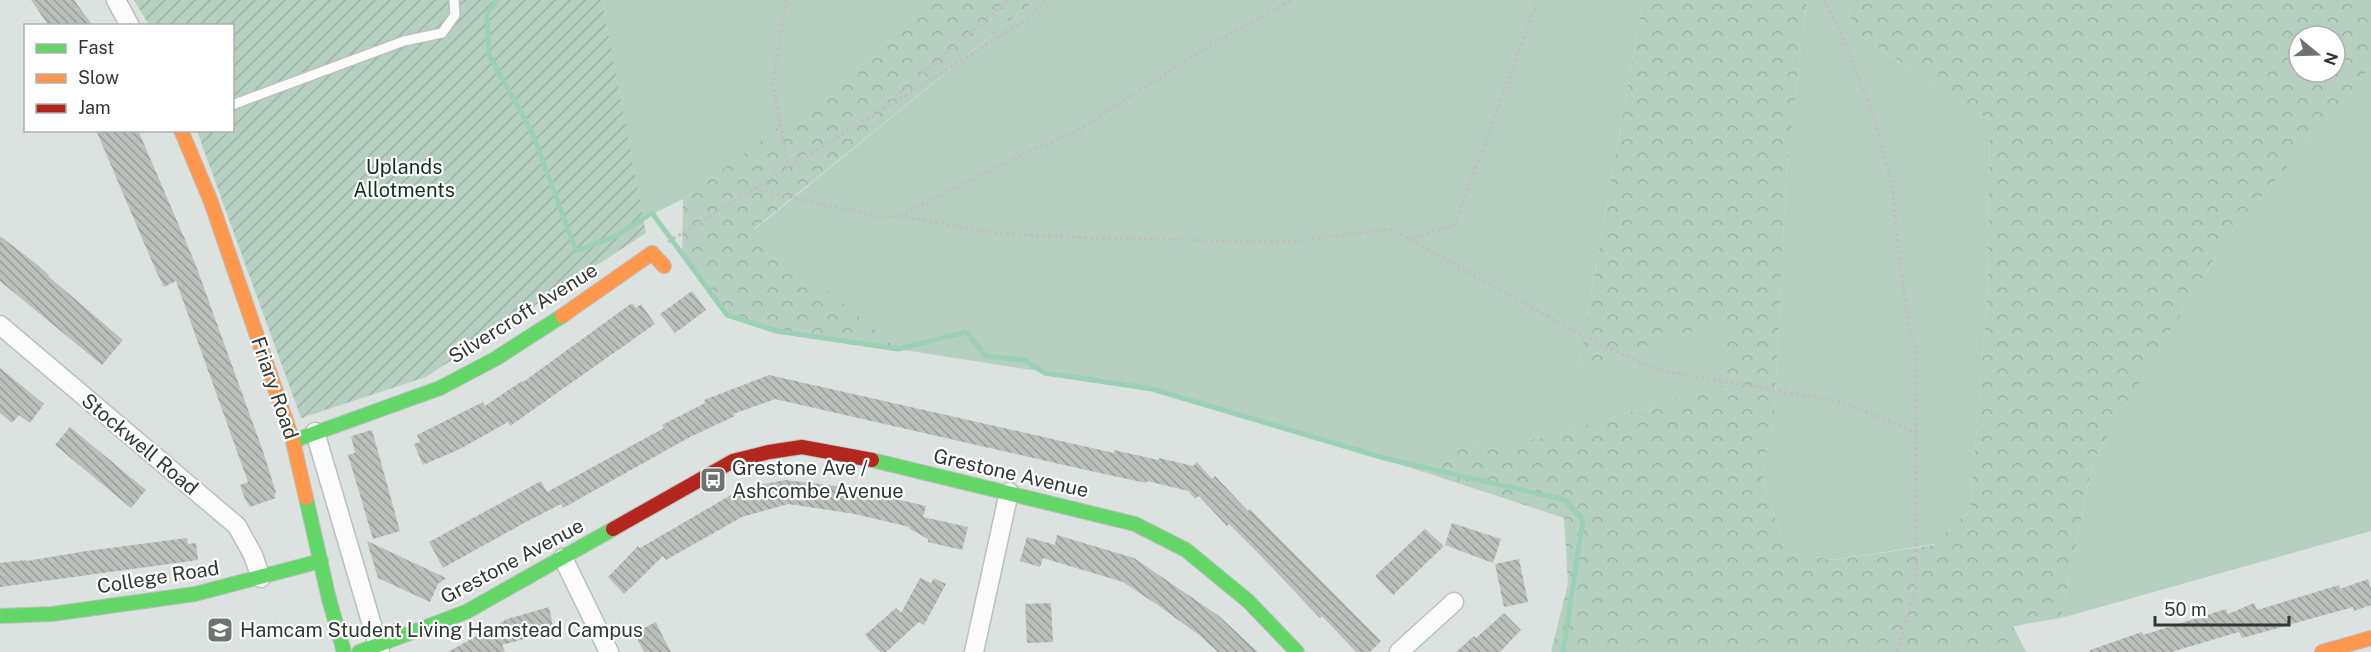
<svg xmlns="http://www.w3.org/2000/svg" width="2371" height="652" font-family="'Public Sans',sans-serif">
<style>
.green{fill:#b5d0c1}
.forest{fill:url(#forest-crowns);fill-rule:evenodd}
.garden{fill:url(#garden-furrows)}
.lines{fill:none;stroke-linecap:round;stroke-linejoin:round}
.stream{stroke:#9cd0b5;stroke-width:5}
.building{fill:url(#building-back-hatch)}
.lane-casing{stroke:#bbbfbd;stroke-width:12}
.street-casing{stroke:#bbbfbd;stroke-width:21}
.fast-casing{stroke:#bbbfbd;stroke-width:16}
.slow-casing{stroke:#bbbfbd;stroke-width:16}
.jam-casing{stroke:#bbbfbd;stroke-width:16}
.path{stroke:#bfc1c0;stroke-width:3;stroke-dasharray:3 3;stroke-linecap:butt}
.lane{stroke:#fafbfa;stroke-width:9}
.street{stroke:#fafbfa;stroke-width:18}
.fast{stroke:#63d668;stroke-width:14}
.slow{stroke:#ff974d;stroke-width:14}
.jam{stroke:#b3261e;stroke-width:14}
.labels{text-anchor:middle;dominant-baseline:central;stroke-width:4.5;stroke-linejoin:round;paint-order:stroke}
.park-label{font-size:20px;fill:#113223;stroke:#fff}
.street-label{font-size:20px;fill:#323734;stroke:#fff}
.poi-label{font-size:20px;fill:#323734;stroke:#fff;text-anchor:start}
</style>
<defs>
<pattern id="forest-crowns" width="20" height="18" patternUnits="userSpaceOnUse" patternTransform="scale(1.5)"><rect width="20" height="18" fill="#b5d0c1"/><path d="M2 6a3 3 0 1 1 6 0M12 15a3 3 0 1 1 6 0" fill="none" stroke="#9cb3a6"/></pattern>
<pattern id="garden-furrows" width="10" height="10" patternUnits="userSpaceOnUse" patternTransform="scale(1.5)"><rect width="10" height="10" fill="#b5d0c1"/><path d="M-1 1l2-2M0 10L10 0M9 11l2-2" fill="none" stroke="#9cb3a6"/></pattern>
<pattern id="building-back-hatch" width="6" height="6" patternUnits="userSpaceOnUse" patternTransform="scale(1.5)"><rect width="6" height="6" fill="#babfbc"/><path d="M-1 5l2 2M0 0l6 6M5-1l2 2" fill="none" stroke="#989c9a"/></pattern>
</defs>
<rect width="100%" height="100%" fill="#dce2df"/>
<path class="green" d="M602,0H935L855,70L683,199L643,219Z
M1035,0H1643L1578,368L1725,321V385L1541,438L1446,450L1424,472L1152,389L898,349L754,230Z
M1807,0H1845L1855,32L1990,120L1987,301L1970,510L1934,544L1835,560L1786,553L1762,475L1774,416L1787,165Z
M2371,67V531L2061,618L2093,461L2226,239Z"/>
<path class="forest" d="M935,0H1035L754,229L898,349L776,331L727,315L682,256L683,199L855,70Z
M1643,0H1807L1787,165L1774,416L1762,475L1786,553L1835,560L1933,545L1970,510L1987,301L1990,120L1855,32L1845,0H2371V67L2226,239L2093,461L2061,618L2013,626L2026,652H1551L1568,584L1564,518L1424,472L1445,450L1541,438L1724,385L1725,321L1578,368ZM2299,36H2335V72H2299Z"/>
<path class="garden" d="M134,0H602L646,233L426,377L301,418L197,131L232,130V26L149,25Z"/>
<g class="lines">
<path class="stream" d="M497,0L487,14L489,55L532,132L576,251L616,236L652,213L727,315L776,331L898,349L966,332L986,356L1024,360L1045,373L1152,389L1384,458L1565,500L1583,520L1563,652"/>
</g>
<path class="building" d="M31,0H74L93,26H49Z
M96,130H138L195,263L264,454L276,493L274,494L276,498L250,507L245,499L240,485L248,482L176,281L164,287L156,271Z
M0,236L39,266L49,275L48,276L123,340L102,365L0,281Z
M692,291L706,310L675,333L660,314Z
M632,303L636,308L641,304L655,324L510,426L508,422L460,449L423,465L414,444L420,442L417,435L483,402L485,406L522,381L523,382Z
M0,368L44,404L30,423L19,415L12,423L0,413Z
M769,375L1114,453V450L1158,460L1159,458L1193,466L1197,462L1212,479L1215,476L1248,511L1250,509L1381,641L1370,652H1356L1322,616L1320,618L1259,554L1229,524L1227,526L1199,496L1195,499L1188,491L1147,481L1146,483L1086,470L775,399L733,414L735,416L690,437L563,508L561,504L524,523L443,568L429,542L541,481L547,492L664,428L662,425L705,403L704,400Z
M70,427L146,490L131,508L55,445Z
M372,430L400,531L373,539L348,455L355,453L351,436Z
M785,480L844,487L926,506L923,517L968,527L962,550L928,542V539L910,529V527L855,514L788,504L742,517L666,560L663,556L624,594L608,577L638,546L640,548L731,495L759,485Z
M1452,523L1501,539L1493,563L1445,545Z
M1425,529L1444,546L1393,595L1375,576Z
M1057,535L1134,558L1219,616L1258,652H1218L1199,635L1159,606L1123,582L1043,558L1040,567L1020,561L1027,537L1055,545Z
M187,538L188,544L196,543L198,560L0,587V563L26,560L27,561L87,551Z
M367,541L446,578L438,584L430,602L378,578Z
M1519,559L1528,602L1504,607L1495,564Z
M920,578L931,583L934,578L946,584L924,625L919,622L886,652H880L865,635L896,608L901,613Z
M2368,579L2371,589V605L2354,611L2353,607L2242,638L2239,632L2171,652H2090V650L2142,632L2143,635L2226,609L2228,614L2254,603L2257,610L2339,585L2340,589Z
M1051,603L1053,642L1027,643L1025,604Z
M549,607L554,631L502,645L505,652H448L507,619Z
M1504,613L1521,630L1500,652H1456L1474,636L1476,638Z
M656,622L663,637L671,652H644L634,633Z"/>
<g class="lines">
<g class="lane-casing">
<path id="lane" d="M232,105L404,41L442,33L455,15L454,0"/>
</g>
<g class="street-casing">
<path id="street" d="M116,0L130,26
M0,325L237,526L253,555L261,578
M315,432L380,652
M563,558L609,652
M974,652L1009,492
M1399,652L1454,602"/>
</g>
<g class="fast-casing">
<path id="fast" d="M293,441L440,388L495,359L562,316
M872,460L1135,524L1186,550L1248,601L1297,652
M306,498L329,599L344,652
M0,616L52,614L195,594L321,561
M359,652L466,612L613,529"/>
</g>
<g class="slow-casing">
<path id="slow" d="M181,130L211,202L293,441L306,498
M562,316L652,253L664,266
M2322,652L2371,638"/>
</g>
<g class="jam-casing">
<path id="jam" d="M613,529L733,461L769,452L802,447L872,460"/>
</g>
<path class="path" d="M786,0L773,84L788,167
M1824,0L1839,28L1872,112L1892,185L1899,256L1909,326L1915,346L1917,582L1897,652
M884,109L1029,18L1046,0
M753,188L879,217L900,216L995,233L1090,238L1288,242L1391,229L1583,336L1657,370L1842,402L1917,433
M900,216L1029,151L1074,133L1202,50L1292,0
M1409,239L1454,226L1538,0
M668,242L875,114L1008,0"/>
<use href="#lane" class="lane"/>
<use href="#street" class="street"/>
<use href="#fast" class="fast"/>
<use href="#slow" class="slow"/>
<use href="#jam" class="jam"/>
</g>
<defs>
<g id="bus-square" transform="scale(1.35)"><rect x="-9" y="-9" width="18" height="18" rx="4" fill="#6e7370" stroke="#fff"/><path d="M-5-6H5V4H4V6H2V4H-2V6H-4V4H-5ZM-3.5-4V0h7V-4ZM-3.5 1.2v1.5H-2V1.2ZM2 1.2v1.5H3.5V1.2Z" fill="#fff"/></g>
<g id="university-square" transform="scale(1.35)"><rect x="-9" y="-9" width="18" height="18" rx="4" fill="#6e7370" stroke="#fff"/><path d="M0-5L7-2L0 1L-7-2ZM-4 1L0 2.5L4 1V4Q0 6-4 4Z" fill="#fff"/></g>
</defs>
<g fill-rule="evenodd">
<use href="#bus-square" x="713" y="480"/>
<use href="#university-square" x="220" y="630"/>
</g>
<g class="labels">
<g class="park-label">
<text x="404" y="167">Uplands<tspan x="404" dy="23">Allotments</tspan></text>
</g>
<g class="street-label">
<text transform="translate(523 313) rotate(-32)">Silvercroft Avenue</text>
<text transform="translate(275 388) rotate(71)">Friary Road</text>
<text transform="translate(140 444) rotate(40)">Stockwell Road</text>
<text transform="translate(1011 473) rotate(13)">Grestone Avenue</text>
<text transform="translate(512 561) rotate(-28)">Grestone Avenue</text>
<text transform="translate(158 577) rotate(-9)">College Road</text>
</g>
<g class="poi-label">
<text x="732" y="468">Grestone Ave /<tspan x="732" dy="23">Ashcombe Avenue</tspan></text>
<text x="240" y="630">Hamcam Student Living Hamstead Campus</text>
</g>
</g>
<rect x="24" y="24" width="210" height="108" fill="#ffffff" stroke="#adafae" stroke-width="1.5"/>
<rect x="36" y="44" width="30" height="9" fill="#63d668" stroke="#adafae" stroke-width="1.5"/>
<text x="78" y="54" font-size="18" fill="#323734">Fast</text>
<rect x="36" y="74" width="30" height="9" fill="#ff974d" stroke="#adafae" stroke-width="1.5"/>
<text x="78" y="84" font-size="18" fill="#323734">Slow</text>
<rect x="36" y="104" width="30" height="9" fill="#b3261e" stroke="#adafae" stroke-width="1.5"/>
<text x="78" y="114" font-size="18" fill="#323734">Jam</text>
<g transform="translate(2317 54) rotate(109)"><circle r="28" fill="#ffffff" stroke="#adafae" stroke-width="1.5"/>
<path d="M0-4.5L10 22L0 15L-10 22Z" fill="#6e7370"/>
<text y="-9" font-size="16" font-weight="bold" text-anchor="middle" fill="#323734">N</text>
</g>
<path d="M2155 616v9h134v-9" fill="none" stroke="#323734" stroke-width="3"/>
<text x="2164" y="616" font-size="18" fill="#323734" stroke="#ffffff" stroke-width="4.5" paint-order="stroke">50 m</text>
</svg>
